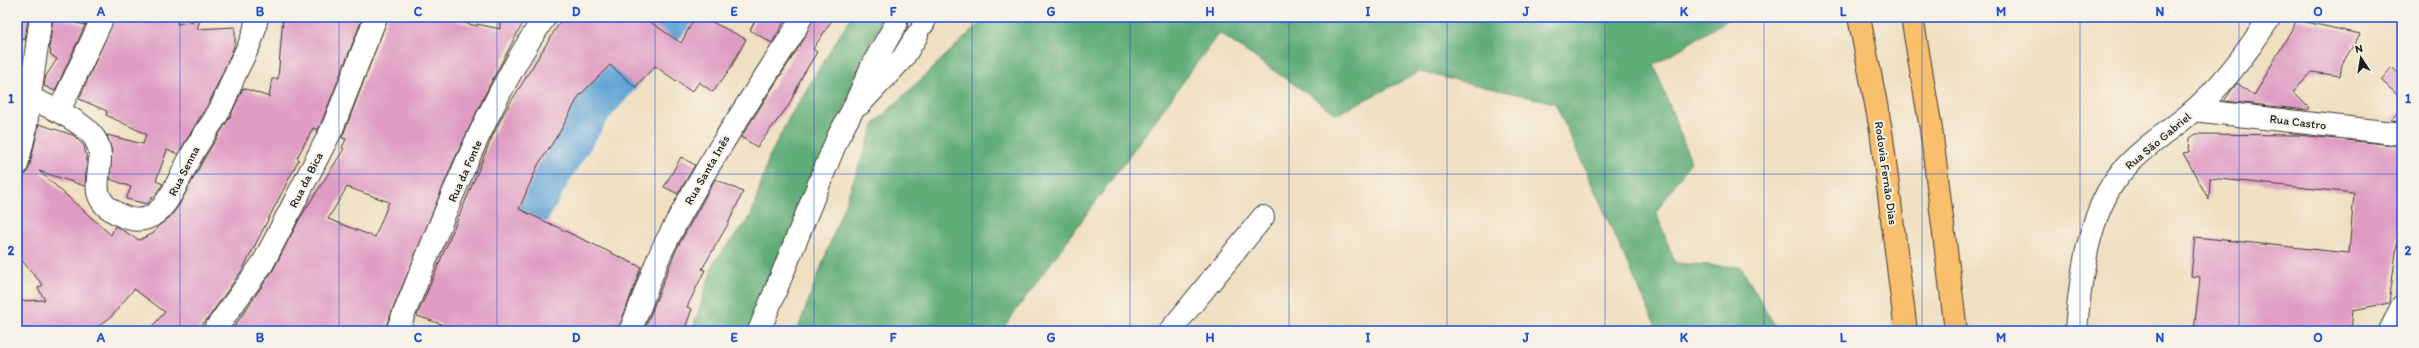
<svg xmlns="http://www.w3.org/2000/svg" width="2419" height="348" font-family="Itim,sans-serif">
<style>
.forest{fill:#5eac77;stroke:#3d644a}
.lines{fill:none;stroke-linecap:round;stroke-linejoin:round}
.river{stroke:#5fa3d4;stroke-width:39}
.building{fill:#df9cc3;fill-rule:evenodd}
.minor-casing{stroke:#3c3935;stroke-width:24}
.highway-casing{stroke:#3c3935;stroke-width:24}
.minor{stroke:#fff;stroke-width:22}
.highway{stroke:#f9bf6d;stroke-width:22}
.grid{fill:none;stroke:#1d4ed8;stroke-width:1;stroke-opacity:0.55}
.labels{text-anchor:middle;dominant-baseline:central;stroke-width:4;stroke-linejoin:round;paint-order:stroke}
.street-label{font-size:12px;fill:#1c1c1c;stroke:#f7f3e8}
.neatline{fill:none;stroke:#1d4ed8;stroke-width:1.5}
.grid-label{font-size:13px;text-anchor:middle;font-weight:bold;fill:#1d4ed8}
</style>
<rect width="100%" height="100%" fill="#f7f3e8"/>
<filter id="ink" filterUnits="userSpaceOnUse"><feTurbulence type="fractalNoise" baseFrequency=".025" numOctaves="2"/><feDisplacementMap in="SourceGraphic" scale="8" xChannelSelector="R" yChannelSelector="G"/><feConvolveMatrix kernelMatrix="1 2 1 2 8 2 1 2 1" color-interpolation-filters="sRGB"/></filter>
<filter id="wash" filterUnits="userSpaceOnUse"><feTurbulence type="fractalNoise" baseFrequency=".012" numOctaves="4" result="noise"/><feDisplacementMap in="SourceGraphic" scale="16" xChannelSelector="R" yChannelSelector="G"/><feGaussianBlur stdDeviation="0.9" result="paint"/><feColorMatrix in="noise" values="0 0 0 0 0 0 0 0 0 0 0 0 0 0 0 0 0 1.4 0 .05"/><feComposite in="paint" operator="in"/></filter>
<g filter="url(#wash)">
<rect width="100%" height="100%" fill="#f0dfc0"/>
<path class="forest" d="M851,17H884L861,63L800,228L755,331H692L714,262L751,216L769,157L790,116Z
M986,17H1732L1654,65L1691,161L1656,212L1675,263L1741,267L1778,331H1658L1555,103L1420,72L1337,114L1219,33L1001,331H797L875,123Z"/>
<g class="lines">
<path class="river" d="M487,331L504,261L553,171L592,109L672,17"/>
</g>
<g id="blocks">
<path class="building" d="M17,17H28L25,40L17,37Z
M53,17L85,25L86,17H89L55,91L44,86L46,76L57,59L50,54L51,50L49,49Z
M115,17H178L177,24L200,20L197,29L235,27V43L232,52L210,101L178,154L167,150L156,181L163,184L147,204L126,199L131,187L110,179L112,151L107,135L143,144L146,134L106,115L107,111L79,99Z
M283,17H363L321,124L318,130L313,128L297,158L299,159L244,267L209,317L196,331H148L165,312L134,289L111,317L92,331H17V301L45,300L38,288L43,285L17,255V177L26,174L29,168L39,124L73,135L84,146L87,158L85,186L39,171L111,235L115,226L139,240L154,233L157,227L170,217L179,205L205,157L230,117L243,88L269,97L272,79H278Z
M388,17H440L477,26V24L500,29V17H526L490,84L452,165L384,331H231L273,270L300,218L344,149L342,148L346,139L342,138ZM347,187L389,202L375,237L328,219Z
M563,17H643L681,43L695,17H702L746,39L730,69L713,92L699,82L692,92L655,66L635,87L610,65L579,96L561,130L538,165L519,209L641,267L618,331H439L441,324L417,316L493,135L504,113Z
M757,17H787L772,43L750,30Z
M813,17H834L813,49L817,52L803,75L789,105L757,147L741,137L804,39Z
M2297,20L2360,34L2342,64L2340,76L2312,72L2293,92L2309,108L2307,110L2224,101L2237,83L2254,96Z
M2392,67L2402,77V99L2381,80Z
M2402,109V121L2390,120Z
M2196,134L2298,135L2402,146V232L2399,231L2389,303L2353,310L2351,331H2194L2200,277L2191,276L2195,237L2349,253L2354,193L2210,178L2209,200L2183,153L2189,152L2190,138Z
M681,157L695,165L678,194L664,187Z
M715,179L743,192L727,226L702,269L705,270L687,307L692,309L684,331H644L676,250Z"/>
</g>
</g>
<g filter="url(#ink)">
<use href="#blocks" fill-opacity="0" stroke="#3c3935" stroke-width="1"/>
<g class="lines">
<g class="minor-casing">
<path id="minor" d="M923,24L926,17
M17,93C38,101 83,120 95,139C106,156 95,174 98,192C101,204 108,208 118,214C158,235 172,192 187,164C195,146 207,131 217,115C224,103 228,91 233,79C243,54 253,45 257,17
M859,105L903,58L917,35
M2194,110L2402,134
M59,111L103,17
M17,165L25,131L41,17
M214,331L263,263L332,129L376,17
M397,331C439,229 482,108 545,17
M630,331C643,302 651,272 665,244C703,170 749,101 794,32L801,17
M759,331L838,137L852,111L873,64L896,24
M1170,331L1263,217
M2076,331C2080,280 2088,210 2123,170C2143,147 2170,131 2193,111C2221,87 2250,48 2270,17
M2390,331L2402,306"/>
</g>
<g class="highway-casing">
<path id="highway" d="M1859,17L1881,130L1906,331
M1912,17L1931,129L1956,331"/>
</g>
<use href="#minor" class="minor"/>
<use href="#highway" class="highway"/>
</g>
</g>
<path class="grid" d="M180,17V331M339,17V331M497,17V331M655,17V331M814,17V331M972,17V331M1130,17V331M1289,17V331M1447,17V331M1605,17V331M1764,17V331M1922,17V331M2080,17V331M2239,17V331M17,174H2402"/>
<g class="labels">
<g class="street-label">
<text transform="translate(2298 122) rotate(7)">Rua Castro</text>
<text transform="translate(2158 141) rotate(-40)">Rua São Gabriel</text>
<text transform="translate(707 170) rotate(-60)">Rua Santa Inês</text>
<text transform="translate(184 171) rotate(-63)">Rua Senna</text>
<text transform="translate(465 171) rotate(-66)">Rua da Fonte</text>
<text transform="translate(1886 173) rotate(82)">Rodovia Fernão Dias</text>
<text transform="translate(306 180) rotate(-63)">Rua da Bica</text>
</g>
</g>
<rect width="2419" height="348" fill="none" stroke="#f7f3e8" stroke-width="44"/>
<g transform="translate(2361 58) rotate(348)" stroke="#f7f3e8" stroke-width="3" paint-order="stroke">
<path d="M0-3L7 15L0 10L-7 15Z" fill="#1c1c1c"/>
<text y="-6" font-size="11" font-weight="bold" text-anchor="middle" fill="#1c1c1c">N</text>
</g>
<rect x="22" y="22" width="2375" height="304" class="neatline"/>
<g class="grid-label">
<text x="101" y="16">A</text>
<text x="260" y="16">B</text>
<text x="418" y="16">C</text>
<text x="576" y="16">D</text>
<text x="734" y="16">E</text>
<text x="893" y="16">F</text>
<text x="1051" y="16">G</text>
<text x="1210" y="16">H</text>
<text x="1368" y="16">I</text>
<text x="1526" y="16">J</text>
<text x="1684" y="16">K</text>
<text x="1843" y="16">L</text>
<text x="2001" y="16">M</text>
<text x="2160" y="16">N</text>
<text x="2318" y="16">O</text>
<text x="11" y="103">1</text>
<text x="2408" y="103">1</text>
<text x="11" y="255">2</text>
<text x="2408" y="255">2</text>
<text x="101" y="342">A</text>
<text x="260" y="342">B</text>
<text x="418" y="342">C</text>
<text x="576" y="342">D</text>
<text x="734" y="342">E</text>
<text x="893" y="342">F</text>
<text x="1051" y="342">G</text>
<text x="1210" y="342">H</text>
<text x="1368" y="342">I</text>
<text x="1526" y="342">J</text>
<text x="1684" y="342">K</text>
<text x="1843" y="342">L</text>
<text x="2001" y="342">M</text>
<text x="2160" y="342">N</text>
<text x="2318" y="342">O</text>
</g>
</svg>
